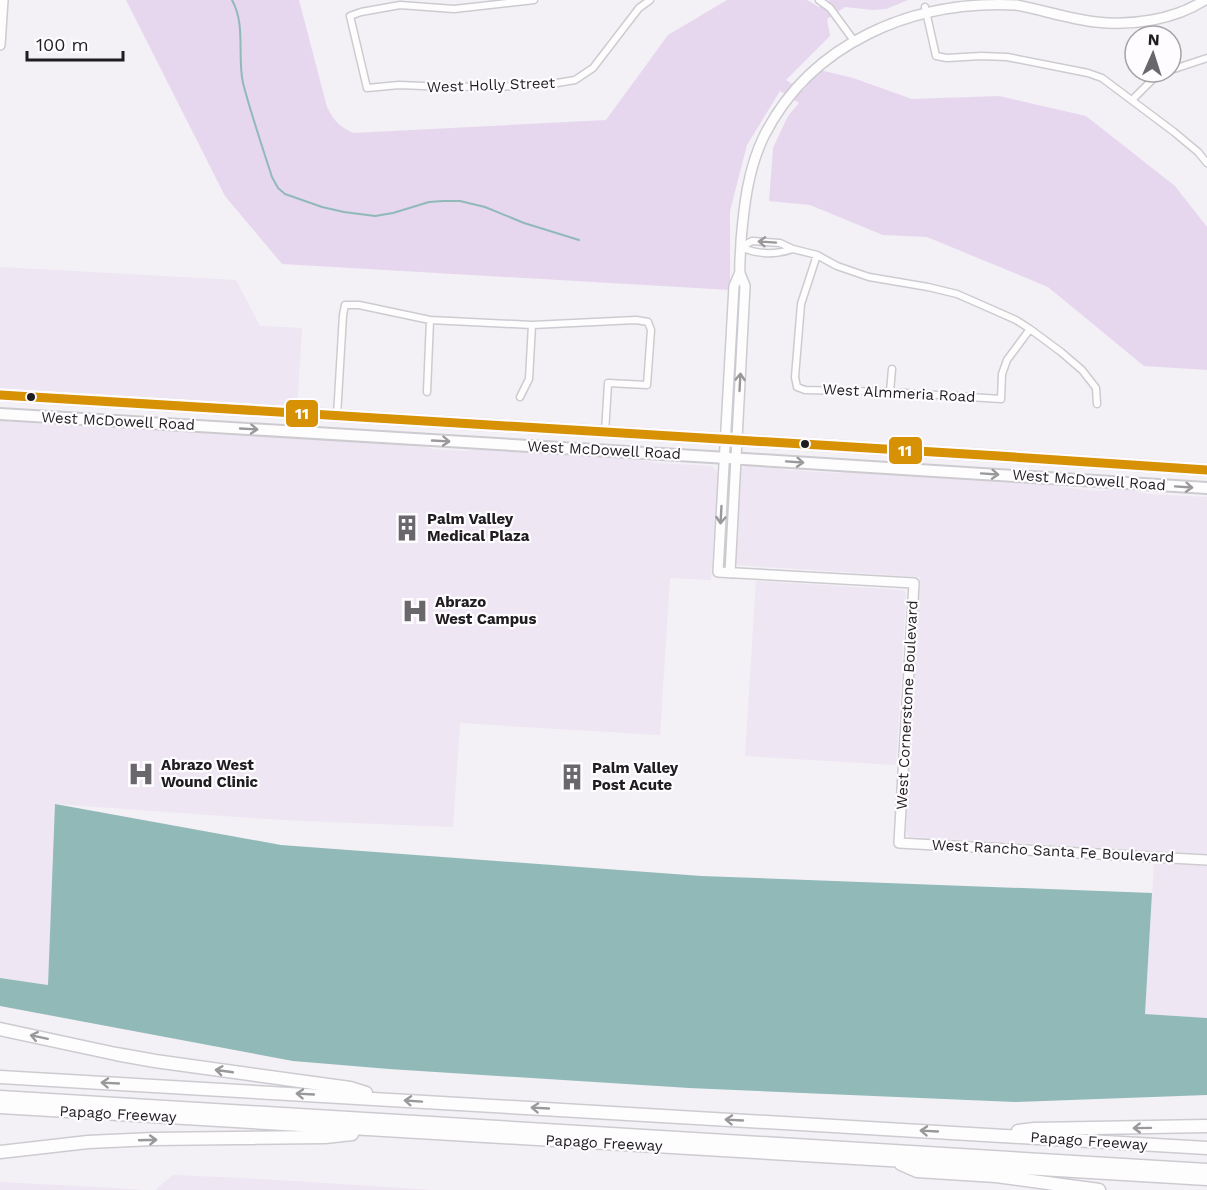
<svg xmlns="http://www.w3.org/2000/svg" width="1207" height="1190" font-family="'Work Sans',sans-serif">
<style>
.built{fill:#eee6f3}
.green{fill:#e6d7ef}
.water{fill:#91b9b8}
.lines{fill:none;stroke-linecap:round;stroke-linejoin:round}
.stream{stroke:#91b9b8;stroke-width:2}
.street-casing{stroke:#cecbd0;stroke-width:9}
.secondary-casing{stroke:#cecbd0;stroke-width:12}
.primary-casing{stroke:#cecbd0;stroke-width:14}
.highway-casing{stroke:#cecbd0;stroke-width:15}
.street{stroke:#fdfdfe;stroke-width:6}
.secondary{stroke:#fdfdfe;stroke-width:9}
.primary{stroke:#fdfdfe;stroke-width:10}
.highway{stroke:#fdfdfe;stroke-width:12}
.bus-1-casing{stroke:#fefcff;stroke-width:14}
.bus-1{stroke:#d79105;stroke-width:9}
.oneway{stroke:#9a989b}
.bus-dot{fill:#201d21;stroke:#fefcff;stroke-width:2}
.labels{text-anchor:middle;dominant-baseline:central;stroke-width:4.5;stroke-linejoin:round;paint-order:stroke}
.street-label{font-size:15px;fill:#201d21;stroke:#fefcff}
.poi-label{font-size:15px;font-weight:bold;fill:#201d21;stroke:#fefcff;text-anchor:start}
.line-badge{stroke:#fefcff;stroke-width:2}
.badge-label{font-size:16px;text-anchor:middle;font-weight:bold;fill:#fff}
</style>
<rect width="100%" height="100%" fill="#f3f0f6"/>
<path class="built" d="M0,267L236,280L260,326L302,328L297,409L162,401L144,397L0,388Z
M0,419L41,424L53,421L417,443L432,449L464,451L492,449L617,456L657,463L712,466L715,469L718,474L711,580L670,578L660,735L460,723L453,827L282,820L56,804L48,985L0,978Z
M748,465L768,466L787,470L836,473L853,471L939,476L1003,483L1023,481L1060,487L1097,491L1126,489L1148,494L1207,497V854L910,837L908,836L906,830L920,577L737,565L735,559L740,471L741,468Z
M756,581L903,590L906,594L896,765L745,756Z
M1154,863L1207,866V1018L1145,1014Z
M173,1175L261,1179L434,1190H155Z
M0,1182L132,1189L144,1190H0Z"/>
<path class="green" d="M126,0H299L327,107C334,121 339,126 353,133L606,120L668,35L727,0H807L819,7L830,0H908L886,9L873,10L845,7L827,19L830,36L786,80L803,91L820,70L853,78L912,99L999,96L1086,116L1175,186L1207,227V370L1144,366L1048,287L927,237L883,235L810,205L769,201L773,148L788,116L799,103L780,91L747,145L730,211V290L282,264L225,196Z"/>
<path class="water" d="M55,804L281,845L701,876L1152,893L1145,1014L1207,1018V1095L1015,1102L689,1088L389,1069L293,1061L0,1006V978L48,985Z"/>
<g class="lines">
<path class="stream" d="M232,0C246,25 237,56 243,83C251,114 262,146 272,177L278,188L285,194L322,207L344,212L375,216L393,213L429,202L443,201H460L485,207L524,223L579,240"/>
<g class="street-casing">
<path id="street" d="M534,0L454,9L400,5L361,12L350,16L367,88L399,85L449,87L522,86L557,83L575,80L593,68L639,8L650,0
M819,0L830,8L852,38
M925,7L936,56L947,58L981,56L1007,57L1088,73L1102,78L1174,132L1198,152L1207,163
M1171,70L1207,58
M1132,100L1154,78L1165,72
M741,247L752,241L780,243L793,249L817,255L837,266L869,277L928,287L957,294L998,312L1016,320L1030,329L1061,352L1082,370L1096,388L1097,404
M741,247C758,255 775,255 793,249
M817,255L801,304L795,377L797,387L805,390L890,392L1001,399L1002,374L1007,360L1030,329
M427,392L430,320
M890,392L892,369
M520,397L529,379L532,325
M337,416L343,315L345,305H359L430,320L532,325L636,320L648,322L651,330L647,385L608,383L605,433"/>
</g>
<g class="secondary-casing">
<path id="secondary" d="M0,45L3,0
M740,272L734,286L718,572L914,583L899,843L1207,860
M730,573L745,286C744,282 741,277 740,273C739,263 741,251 741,241C744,205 748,169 764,136C811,43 912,0 1016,5C1043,10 1069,19 1096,22C1132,26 1174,20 1205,0"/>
</g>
<g class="primary-casing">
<path id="primary" d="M0,395L999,456L1207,470
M0,414L744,459L1207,488"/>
</g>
<g class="highway-casing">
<path id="highway" d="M0,1029L116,1054L155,1061L350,1088L366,1093
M0,1077L1207,1148
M0,1097L1207,1170
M0,1107L1207,1179
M1018,1131L1034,1129L1207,1126
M0,1152L88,1142L153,1139L325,1137L352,1134
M901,1164L917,1171L996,1176L1099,1190"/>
</g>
<use href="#street" class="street"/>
<use href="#secondary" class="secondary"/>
<use href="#primary" class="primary"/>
<use href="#highway" class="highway"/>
<g class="bus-1-casing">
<path id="bus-1" d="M0,395L999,456L1207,470"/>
</g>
<use href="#bus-1" class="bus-1"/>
</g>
<defs><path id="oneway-shaft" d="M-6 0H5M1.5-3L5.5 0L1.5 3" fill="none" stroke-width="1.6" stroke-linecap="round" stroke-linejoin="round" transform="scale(1.5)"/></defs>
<g class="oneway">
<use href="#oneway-shaft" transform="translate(767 242) rotate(-176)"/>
<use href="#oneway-shaft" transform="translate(740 382) rotate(-87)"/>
<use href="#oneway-shaft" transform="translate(249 429) rotate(3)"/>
<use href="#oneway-shaft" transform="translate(441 441) rotate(3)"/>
<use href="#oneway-shaft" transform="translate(795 462) rotate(4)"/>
<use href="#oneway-shaft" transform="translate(990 474) rotate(4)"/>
<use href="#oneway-shaft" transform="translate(1184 487) rotate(4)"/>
<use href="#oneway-shaft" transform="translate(721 515) rotate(93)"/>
<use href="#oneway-shaft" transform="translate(39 1037) rotate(-168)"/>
<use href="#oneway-shaft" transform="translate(224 1071) rotate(-172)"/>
<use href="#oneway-shaft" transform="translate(110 1083) rotate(-177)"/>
<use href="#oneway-shaft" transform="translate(305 1094) rotate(-177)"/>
<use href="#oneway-shaft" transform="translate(413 1101) rotate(-176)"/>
<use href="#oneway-shaft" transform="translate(540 1108) rotate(-177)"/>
<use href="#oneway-shaft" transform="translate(734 1120) rotate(-177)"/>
<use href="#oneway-shaft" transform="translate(1142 1128) rotate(179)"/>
<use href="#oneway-shaft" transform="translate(929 1131) rotate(-177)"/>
<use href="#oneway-shaft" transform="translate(148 1140) rotate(-2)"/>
</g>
<defs>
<g id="building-bare" transform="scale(2.07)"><path d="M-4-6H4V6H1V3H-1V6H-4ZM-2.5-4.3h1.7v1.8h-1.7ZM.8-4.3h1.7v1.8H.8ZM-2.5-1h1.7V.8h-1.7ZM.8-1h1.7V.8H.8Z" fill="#6a676c" stroke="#fefcff" stroke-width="2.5" paint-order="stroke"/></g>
<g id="hospital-bare" transform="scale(2.07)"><path d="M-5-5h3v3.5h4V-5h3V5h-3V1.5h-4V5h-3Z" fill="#6a676c" stroke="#fefcff" stroke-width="2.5" paint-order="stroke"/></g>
</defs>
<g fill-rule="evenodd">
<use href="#building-bare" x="407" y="528"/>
<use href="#hospital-bare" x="415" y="611"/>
<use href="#hospital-bare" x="141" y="774"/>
<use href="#building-bare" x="572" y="777"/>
</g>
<g class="bus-dot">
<circle cx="31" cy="397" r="5"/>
<circle cx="805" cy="444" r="5"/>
</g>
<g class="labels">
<g class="street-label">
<text transform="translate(491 85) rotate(-2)">West Holly Street</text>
<text transform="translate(899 393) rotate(3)">West Almmeria Road</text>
<text transform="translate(118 421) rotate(3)">West McDowell Road</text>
<text transform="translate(604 450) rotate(3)">West McDowell Road</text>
<text transform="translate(1089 480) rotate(4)">West McDowell Road</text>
<text transform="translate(907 705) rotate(-87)">West Cornerstone Boulevard</text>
<text transform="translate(1053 851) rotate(3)">West Rancho Santa Fe Boulevard</text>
<text transform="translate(118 1114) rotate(3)">Papago Freeway</text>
<text transform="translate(1089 1141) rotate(4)">Papago Freeway</text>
<text transform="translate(604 1143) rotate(3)">Papago Freeway</text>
</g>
<g class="poi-label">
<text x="427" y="519">Palm Valley<tspan x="427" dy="17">Medical Plaza</tspan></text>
<text x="435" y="602">Abrazo<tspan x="435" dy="17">West Campus</tspan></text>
<text x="161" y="765">Abrazo West<tspan x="161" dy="17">Wound Clinic</tspan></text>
<text x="592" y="768">Palm Valley<tspan x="592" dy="17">Post Acute</tspan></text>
</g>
</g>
<g class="line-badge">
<rect x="285" y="399" width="34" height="29" rx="6" fill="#d79105"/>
<rect x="888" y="436" width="35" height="29" rx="6" fill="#d79105"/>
</g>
<g class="badge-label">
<text x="302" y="419">11</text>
<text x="905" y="456">11</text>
</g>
<g transform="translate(1153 54) rotate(3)"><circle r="28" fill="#fefcff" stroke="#a5a3a6" stroke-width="1.5"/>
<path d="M0-4.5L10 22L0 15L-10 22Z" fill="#6a676c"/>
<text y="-9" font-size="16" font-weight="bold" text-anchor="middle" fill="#201d21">N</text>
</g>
<path d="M27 51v9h96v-9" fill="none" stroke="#201d21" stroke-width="3"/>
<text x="36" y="51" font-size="18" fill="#201d21" stroke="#fefcff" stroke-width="4.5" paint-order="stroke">100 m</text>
</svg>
